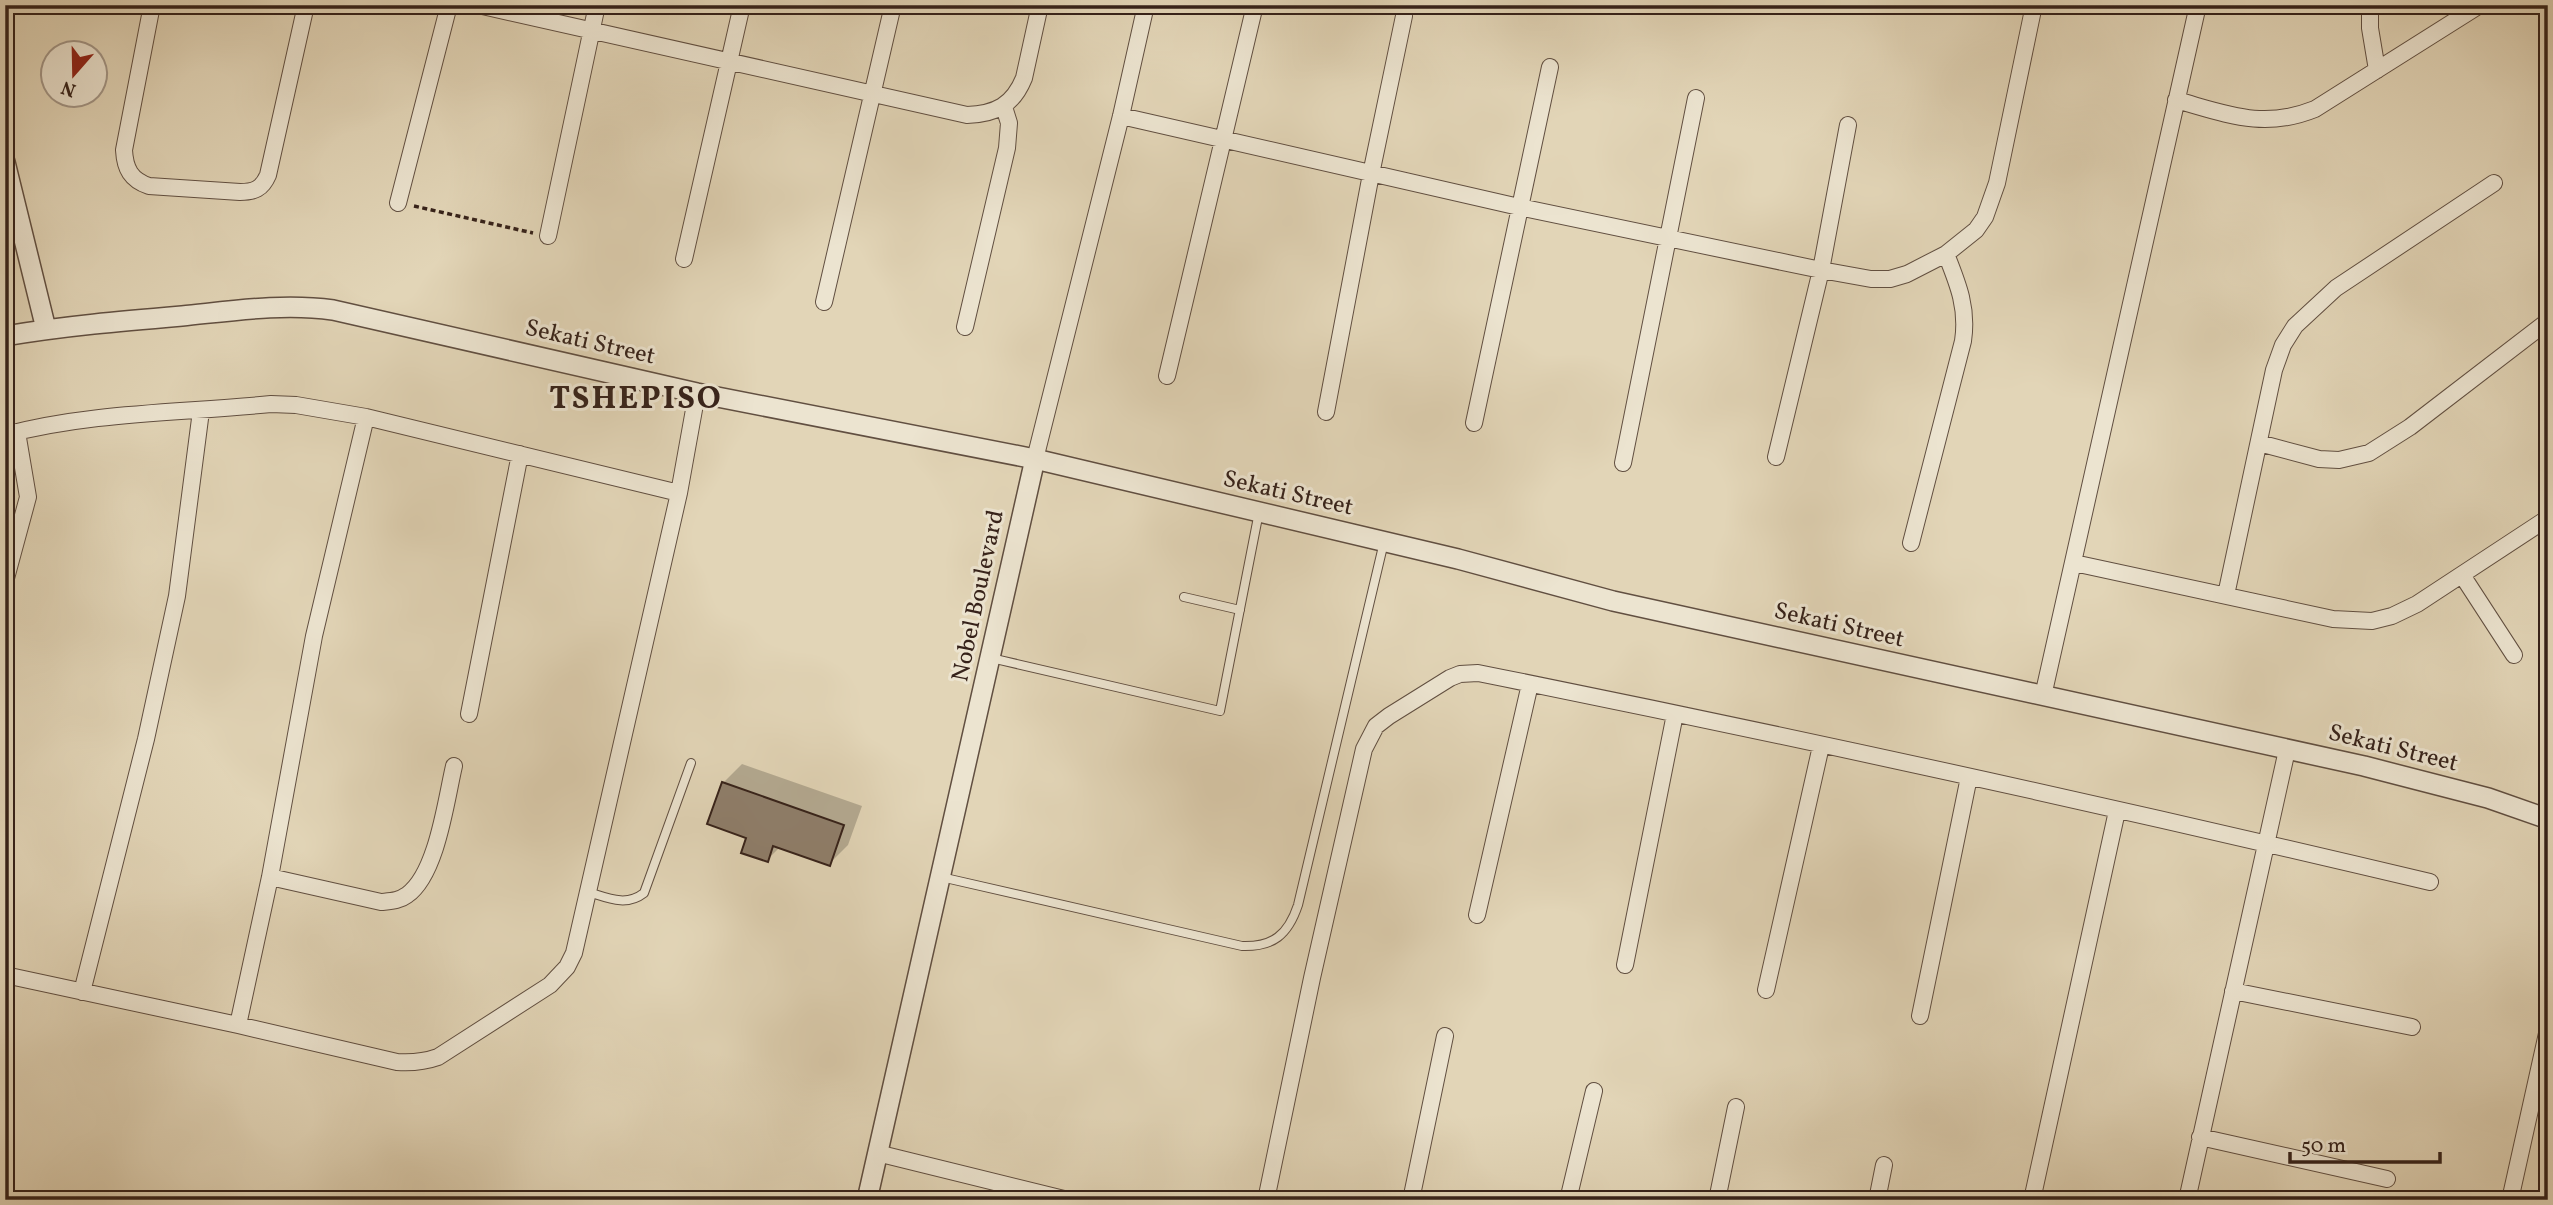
<svg xmlns="http://www.w3.org/2000/svg" width="2553" height="1205" font-family="Vollkorn,serif">
<style>
.shadow{fill:#0003}
.building{fill:#8f7f6c;stroke:#36221a;stroke-width:2}
.lines{fill:none;stroke-linecap:round;stroke-linejoin:round}
.service-casing{stroke:#614f41;stroke-width:10}
.minor-casing{stroke:#614f41;stroke-width:18}
.tertiary-casing{stroke:#614f41;stroke-width:22}
.path{stroke:#36221a;stroke-width:3.5;stroke-dasharray:5 3.5;stroke-linecap:butt}
.service{stroke:#ece4d0;stroke-width:8}
.minor{stroke:#ece4d0;stroke-width:16}
.tertiary{stroke:#ece4d0;stroke-width:19}
.labels{text-anchor:middle;dominant-baseline:central;stroke-width:6;stroke-linejoin:round;paint-order:stroke}
.street-label{font-size:24px;fill:#36221a;stroke:#ece4d0}
.district-label{font-size:32px;font-weight:bold;letter-spacing:2px;fill:#36221a;stroke:#ece4d0}
</style>
<rect width="100%" height="100%" fill="#e2d5b7"/>
<filter id="stains"><feTurbulence type="fractalNoise" baseFrequency=".00286" numOctaves="4"/><feColorMatrix values="0 0 0 0 .2 0 0 0 0 .09 0 0 0 0 .02 0 0 0 .5 -.17"/></filter>
<radialGradient id="worn" r=".72"><stop offset=".6" stop-color="#630" stop-opacity="0"/><stop offset="1" stop-color="#630" stop-opacity=".3"/></radialGradient>
<path class="shadow" d="M742,764L862,806L848,845L829,864L780,847L767,860L749,837L723,783Z"/>
<path class="building" d="M722,782L844,825L830,866L773,846L768,862L741,853L746,838L707,824Z"/>
<g class="lines">
<g class="service-casing">
<path id="service" d="M1184,597L1240,610
M991,658L1220,711L1259,512
M941,877L1242,946C1273,947 1288,935 1298,905L1384,542
M588,892C608,898 626,907 644,893L691,763"/>
</g>
<g class="minor-casing">
<path id="minor" d="M152,5L124,150C125,169 131,180 149,186L240,192C254,192 262,189 268,175L306,5
M478,5L967,115C996,114 1013,105 1024,78L1040,5
M2370,5V28L2377,70
M2176,100C2227,114 2263,130 2315,109L2480,5
M1121,116L1519,207L1821,270L1871,279H1890L1907,274L1946,254L1976,230L1985,217L1997,183L2034,5
M398,203L449,5
M548,236L597,5
M684,259L742,5
M824,302L893,5
M965,327L1007,148L1009,123L1004,107
M1167,376L1255,5
M1326,412L1371,174L1404,16
M1474,423L1550,67
M5,435C91,412 183,413 271,404L296,405L366,417L679,493
M2259,443L2319,459L2339,460L2369,453L2410,427L2548,321
M1776,457L1821,270L1848,125
M1035,459L1121,116L1146,5
M1623,463L1696,98
M1911,543L1963,341C1968,308 1958,284 1946,254
M2074,563L2333,619L2372,621L2392,616L2417,604L2548,518
M2462,575L2514,655
M5,582L28,497L17,432
M2226,595L2274,370L2283,345L2295,326L2336,288L2494,183
M2043,696L2198,5
M469,714L520,454
M270,877L381,902C391,901 399,901 407,895C437,874 446,800 454,766
M1477,915L1530,684
M1625,965L1675,714
M5,975L238,1025L397,1062C412,1063 424,1062 438,1057L550,985L567,967L574,953L679,493L697,393
M1766,990L1821,746
M2233,991L2412,1027
M82,992L146,739L177,596L201,411
M1920,1016L1969,777
M238,1025L270,877L314,636L366,417
M2200,1137L2387,1179
M877,1153L1068,1200
M1266,1200L1312,978L1364,749L1376,726L1389,716L1450,678L1460,674L1478,673C1796,737 2114,807 2430,882
M1411,1200L1445,1036
M1568,1200L1594,1091
M1717,1200L1736,1107
M1877,1200L1884,1165
M2032,1200L2117,811
M2187,1200L2287,750
M2510,1200L2548,1029"/>
</g>
<g class="tertiary-casing">
<path id="tertiary" d="M5,162L46,329
M5,336C64,326 123,321 182,316C232,311 283,303 333,310L697,393L1035,459L1458,559L1613,601L2364,766L2488,798L2548,819
M867,1200L1035,459"/>
</g>
<path class="path" d="M414,206L533,233"/>
<use href="#service" class="service"/>
<use href="#minor" class="minor"/>
<use href="#tertiary" class="tertiary"/>
</g>
<g class="labels">
<g class="street-label">
<text transform="translate(590 343) rotate(13)">Sekati Street</text>
<text transform="translate(1288 494) rotate(13)">Sekati Street</text>
<text transform="translate(979 596) rotate(-78)">Nobel Boulevard</text>
<text transform="translate(1839 626) rotate(13)">Sekati Street</text>
<text transform="translate(2393 749) rotate(14)">Sekati Street</text>
</g>
<g class="district-label">
<text x="636" y="400">TSHEPISO</text>
</g>
</g>
<rect width="2553" height="1205" fill="none" stroke="#e2d5b7" stroke-width="28"/>
<rect x="7" y="7" width="2539" height="1191" fill="none" stroke="#36221a" stroke-width="3.5"/>
<rect x="14" y="14" width="2525" height="1177" fill="none" stroke="#36221a" stroke-width="2"/>
<g transform="translate(74 74) rotate(200)"><circle r="33" fill="#ece4d0" stroke="#a39687" stroke-width="2"/>
<path d="M0-5L12 26L0 18L-12 26Z" fill="#8f2418"/>
<text y="-10" font-size="19" font-weight="bold" text-anchor="middle" fill="#36221a">N</text>
</g>
<path d="M2290 1152v10h150v-10" fill="none" stroke="#36221a" stroke-width="3.5"/>
<text x="2301" y="1152" font-size="21" fill="#36221a" stroke="#ece4d0" stroke-width="5" paint-order="stroke">50 m</text>
<rect width="100%" height="100%" filter="url(#stains)"/>
<rect width="100%" height="100%" fill="url(#worn)"/>
</svg>
